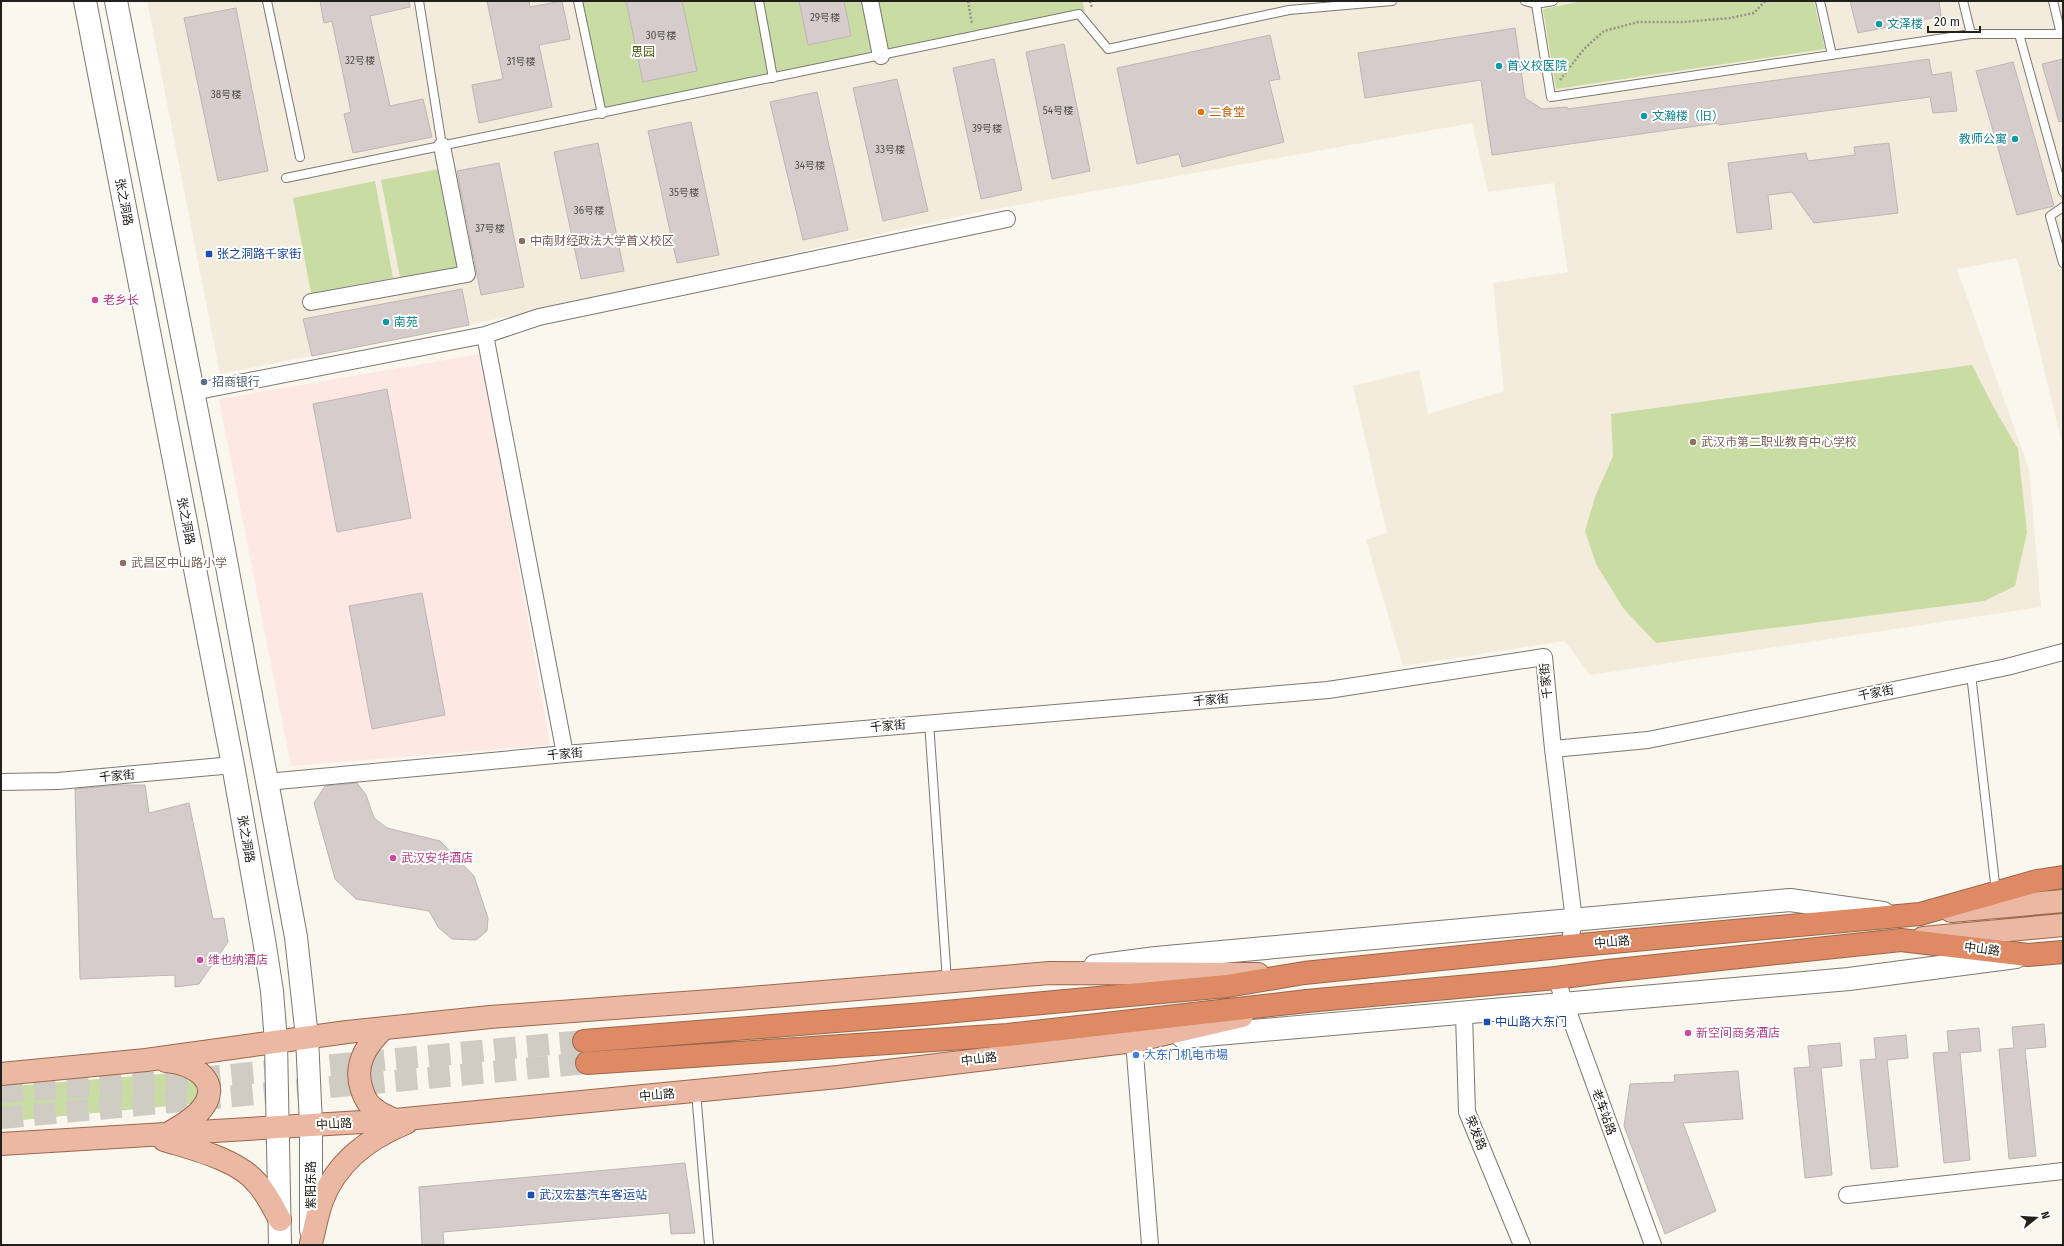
<svg xmlns="http://www.w3.org/2000/svg" width="2064" height="1246" font-family="'Fira Sans','Noto Sans SC',sans-serif">
<style>
.commercial{fill:#fde8e3}
.built{fill:#f3ecdc}
.green{fill:#c9dca3}
.building{fill:#d6cccc;stroke:#bfb5b4}
.lines{fill:none;stroke-linecap:round;stroke-linejoin:round}
.highway-tunnel{stroke:#cfccc4;stroke-width:22;stroke-dasharray:22 11;stroke-linecap:butt}
.lane-casing{stroke:#7b7871;stroke-width:10}
.street-casing{stroke:#7b7871;stroke-width:18}
.secondary-casing{stroke:#7b7871;stroke-width:24}
.primary-casing{stroke:#9c664c;stroke-width:24}
.highway-casing{stroke:#9c664c;stroke-width:24}
.path{stroke:#96938d;stroke-width:2.5;stroke-dasharray:2 2;stroke-linecap:butt}
.lane{stroke:#fff;stroke-width:8}
.street{stroke:#fff;stroke-width:16}
.secondary{stroke:#fff;stroke-width:22}
.primary{stroke:#ebb9a3;stroke-width:22}
.highway{stroke:#de8b65;stroke-width:22}
.culture-dot{fill:#0f9aa8;stroke:#fff;stroke-width:1.5}
.food-dot{fill:#e8710a;stroke:#fff;stroke-width:1.5}
.education-dot{fill:#8d6e63;stroke:#fff;stroke-width:1.5}
.transit-dot{fill:#1a4fb4;stroke:#fff;stroke-width:1.5}
.hotel-dot{fill:#d1479c;stroke:#fff;stroke-width:1.5}
.service-dot{fill:#5c6f8a;stroke:#fff;stroke-width:1.5}
.shop-dot{fill:#3f7fe0;stroke:#fff;stroke-width:1.5}
.labels{text-anchor:middle;dominant-baseline:central;stroke-width:4;stroke-linejoin:round;paint-order:stroke}
.number-label{font-size:10px;fill:#4f4b49}
.culture-label{font-size:12px;fill:#0d838f;stroke:#fff;text-anchor:start}
.park-label{font-size:12px;fill:#4d6015;stroke:#fff}
.food-label{font-size:12px;fill:#c56008;stroke:#fff;text-anchor:start}
.street-label{font-size:12px;fill:#22201d;stroke:#fff}
.education-label{font-size:12px;fill:#785e54;stroke:#fff;text-anchor:start}
.transit-label{font-size:12px;fill:#164399;stroke:#fff;text-anchor:start}
.hotel-label{font-size:12px;fill:#b23c85;stroke:#fff;text-anchor:start}
.service-label{font-size:12px;fill:#4e5e75;stroke:#fff;text-anchor:start}
.shop-label{font-size:12px;fill:#366cbe;stroke:#fff;text-anchor:start}
</style>
<rect width="100%" height="100%" fill="#faf7ee"/>
<path class="commercial" d="M481,354L550,745L291,766L219,399Z"/>
<path class="built" d="M147,1H2063V448L2017,258L1957,269L2029,469L2041,607L1590,675L1565,641L1403,666L1366,540L1387,533L1353,386L1419,370L1428,414L1504,391L1493,283L1568,272L1554,183L1488,192L1472,123L979,212L469,325L220,374Z"/>
<path class="green" d="M581,1H1082L1085,11L602,114Z
M1583,1H1814L1825,49L1556,89L1543,9Z
M439,169L459,267L400,277L381,180Z
M375,181L393,278L311,293L293,198Z
M1972,365L1994,408L2018,449L2027,532L2015,586L1984,601L1656,643L1623,608L1596,564L1585,531L1595,497L1613,456L1611,414Z
M184,1072L202,1087L195,1102L190,1104L1,1122V1087Z"/>
<path class="building" d="M320,1H409L410,7L370,16L390,106L423,99L432,137L353,153L344,114L351,112L332,21L324,23Z
M487,1H529L530,7L562,1L570,39L539,45L552,107L479,123L472,85L503,79Z
M626,1H682L697,71L643,82Z
M799,1H844L851,36L808,45Z
M1850,1H1939L1941,16L1858,33Z
M236,8L268,171L218,181L184,18Z
M1515,28L1525,98L1542,109L1567,107L1568,109L1929,59L1932,75L1951,72L1957,111L1933,113L1930,97L1719,125L1718,123L1492,155L1481,80L1365,98L1358,53Z
M1270,35L1280,79L1269,81L1284,142L1182,167L1179,154L1137,164L1117,68Z
M1064,44L1090,171L1052,179L1026,52Z
M994,59L1022,190L981,199L953,68Z
M2063,59V121L2059,122L2042,64Z
M2013,62L2054,206L2017,215L1976,71Z
M897,79L928,211L883,221L853,88Z
M817,92L848,230L803,240L770,102Z
M691,122L719,255L677,263L648,131Z
M598,143L624,271L581,279L554,152Z
M1889,143L1898,213L1814,223L1792,192L1768,195L1772,229L1737,233L1728,163L1806,153L1808,161L1855,155L1854,147Z
M499,163L524,287L481,295L457,171Z
M462,289L469,325L312,356L303,319Z
M387,389L411,518L337,532L313,404Z
M422,593L445,715L372,729L349,606Z
M357,783L366,795L374,818L387,828L440,841L474,876L488,918L487,931L476,940L452,939L438,927L429,911L356,899L335,879L314,803L325,786Z
M118,785H145L149,813L189,803L213,919L224,918L228,942L199,984L175,987V975L80,979L75,789Z
M2044,1024L2046,1047L2025,1049L2036,1156L2009,1159L1999,1049L2014,1048L2012,1027Z
M1979,1028L1981,1051L1960,1053L1970,1160L1944,1163L1933,1053L1949,1052L1947,1031Z
M1906,1035L1908,1058L1887,1060L1898,1167L1871,1169L1860,1060L1876,1059L1874,1038Z
M1840,1043L1842,1066L1821,1068L1832,1175L1805,1178L1794,1068L1810,1067L1808,1046Z
M1738,1071L1743,1119L1683,1123L1716,1211L1665,1234L1624,1126L1630,1084L1675,1082L1674,1075Z
M685,1163L695,1233L671,1234L669,1213L443,1232L444,1245H422L419,1187Z"/>
<g class="lines">
<path class="highway-tunnel" d="M1,1092L157,1082L584,1041
M1,1118L587,1063"/>
<g class="lane-casing">
<path id="lane" d="M267,1L300,157
M419,1L442,146
M578,1L602,114
M759,1L773,78
M1525,1L1536,4L1553,1
M1820,1L1832,55
M1963,1L1971,34
M2053,1L2061,34
M1536,4L1551,97L1971,34H2063
M2019,34L2063,192
M286,178L1079,14L1108,49L1289,10L1392,1
M2063,207L2050,216L2063,263
M1971,674L1996,892
M929,722L947,981
M696,1092L709,1245"/>
</g>
<g class="street-casing">
<path id="street" d="M870,1L881,56
M311,302L467,274L442,146
M485,335L565,754
M193,392L485,335L539,317L1007,219
M1553,749L1574,920L1569,946
M1,782L58,781L233,765
M267,782L565,754L1328,690L1544,657L1553,749L1648,740L2007,667L2063,652
M1556,978L1653,1245
M1464,1014L1467,1112L1522,1245
M1134,1041L1150,1245
M1847,1195L2063,1171"/>
</g>
<g class="secondary-casing">
<path id="secondary" d="M85,1L233,765L264,940L272,991L276,1042L280,1245
M116,1L218,518L296,937L307,1037L311,1125V1230
M1095,966L1156,958L1790,900L1883,913
M1183,1037L1849,979L2016,957"/>
</g>
<g class="primary-casing">
<path id="primary" d="M1951,911L2063,901
M1923,938L2063,925
M384,1028C366,1045 353,1065 362,1090C364,1097 369,1106 376,1110C381,1114 388,1117 395,1120
M166,1061C194,1063 226,1083 199,1112C190,1122 178,1127 168,1134
M1,1074L146,1060L347,1032L490,1017L738,999L1050,973L1258,974
M164,1140C193,1149 237,1159 257,1183C267,1194 273,1207 280,1220
M1,1144L395,1120L838,1077L1134,1041L1242,1016
M311,1243C315,1229 317,1214 322,1201C336,1163 369,1138 406,1123"/>
</g>
<g class="highway-casing">
<path id="highway" d="M584,1041L924,1014L1227,986L1304,973L1569,946L1920,914L2037,881L2063,877
M587,1063L1008,1035L1307,1001L1556,978L1608,971L1901,940L2028,955L2063,952"/>
</g>
<path class="path" d="M968,1L972,24
M1090,1L1092,8
M1560,80L1584,49L1604,31L1638,22H1684L1730,18L1754,13L1765,1"/>
<use href="#lane" class="lane"/>
<use href="#street" class="street"/>
<use href="#secondary" class="secondary"/>
<use href="#primary" class="primary"/>
<use href="#highway" class="highway"/>
</g>
<g class="culture-dot">
<circle cx="1879" cy="24" r="4"/>
<circle cx="1499" cy="66" r="4"/>
<circle cx="1644" cy="116" r="4"/>
<circle cx="2015" cy="139" r="4"/>
<circle cx="386" cy="322" r="4"/>
</g>
<circle class="food-dot" cx="1201" cy="112" r="4"/>
<g class="education-dot">
<circle cx="522" cy="241" r="4"/>
<circle cx="1693" cy="442" r="4"/>
<circle cx="123" cy="563" r="4"/>
</g>
<g class="transit-dot">
<rect x="205" y="250" width="8" height="8" rx="2"/>
<rect x="1483" y="1018" width="8" height="8" rx="2"/>
<rect x="527" y="1191" width="8" height="8" rx="2"/>
</g>
<g class="hotel-dot">
<circle cx="95" cy="300" r="4"/>
<circle cx="393" cy="858" r="4"/>
<circle cx="200" cy="960" r="4"/>
<circle cx="1688" cy="1033" r="4"/>
</g>
<circle class="service-dot" cx="204" cy="382" r="4"/>
<circle class="shop-dot" cx="1136" cy="1055" r="4"/>
<g class="labels">
<g class="number-label">
<text x="825" y="18">29号楼</text>
<text x="661" y="36">30号楼</text>
<text x="360" y="61">32号楼</text>
<text x="521" y="62">31号楼</text>
<text x="226" y="95">38号楼</text>
<text x="1058" y="111">54号楼</text>
<text x="987" y="129">39号楼</text>
<text x="890" y="150">33号楼</text>
<text x="810" y="166">34号楼</text>
<text x="684" y="193">35号楼</text>
<text x="589" y="211">36号楼</text>
<text x="490" y="229">37号楼</text>
</g>
<g class="culture-label">
<text x="1887" y="24">文泽楼</text>
<text x="1507" y="66">首义校医院</text>
<text x="1652" y="116">文瀚楼（旧）</text>
<text x="2007" y="139" text-anchor="end">教师公寓</text>
<text x="394" y="322">南苑</text>
</g>
<g class="park-label">
<text x="643" y="52">思园</text>
</g>
<g class="food-label">
<text x="1209" y="112">二食堂</text>
</g>
<g class="street-label">
<text transform="translate(124 202) rotate(79)">张之洞路</text>
<text transform="translate(186 521) rotate(79)">张之洞路</text>
<text transform="translate(1546 681) rotate(-96)">千家街</text>
<text transform="translate(1876 693) rotate(-11)">千家街</text>
<text transform="translate(1211 700) rotate(-5)">千家街</text>
<text transform="translate(888 726) rotate(-5)">千家街</text>
<text transform="translate(565 754) rotate(-5)">千家街</text>
<text transform="translate(117 776) rotate(-5)">千家街</text>
<text transform="translate(246 839) rotate(80)">张之洞路</text>
<text transform="translate(1612 942) rotate(-5)">中山路</text>
<text transform="translate(1982 949) rotate(7)">中山路</text>
<text transform="translate(979 1059) rotate(-7)">中山路</text>
<text transform="translate(657 1095) rotate(-5)">中山路</text>
<text transform="translate(1604 1112) rotate(70)">老车站路</text>
<text transform="translate(334 1124) rotate(-3)">中山路</text>
<text transform="translate(1476 1133) rotate(68)">荣发路</text>
<text transform="translate(311 1185) rotate(-90)">紫阳东路</text>
</g>
<g class="education-label">
<text x="530" y="241">中南财经政法大学首义校区</text>
<text x="1701" y="442">武汉市第二职业教育中心学校</text>
<text x="131" y="563">武昌区中山路小学</text>
</g>
<g class="transit-label">
<text x="217" y="254">张之洞路千家街</text>
<text x="1495" y="1022">中山路大东门</text>
<text x="539" y="1195">武汉宏基汽车客运站</text>
</g>
<g class="hotel-label">
<text x="103" y="300">老乡长</text>
<text x="401" y="858">武汉安华酒店</text>
<text x="208" y="960">维也纳酒店</text>
<text x="1696" y="1033">新空间商务酒店</text>
</g>
<g class="service-label">
<text x="212" y="382">招商银行</text>
</g>
<g class="shop-label">
<text x="1144" y="1055">大东门机电市場</text>
</g>
</g>
<rect width="2064" height="1246" fill="none" stroke="#22201d" stroke-width="4"/>
<g transform="translate(2036 1218) rotate(73)" stroke="#ffffff" stroke-width="3" paint-order="stroke">
<path d="M0-3L7 15L0 10L-7 15Z" fill="#22201d"/>
<text y="-6" font-size="11" font-weight="bold" text-anchor="middle" fill="#22201d">N</text>
</g>
<path d="M1928 26v6h52v-6" fill="none" stroke="#22201d" stroke-width="2"/>
<text x="1934" y="26" font-size="12" fill="#22201d" stroke="#ffffff" stroke-width="3" paint-order="stroke">20 m</text>
</svg>
